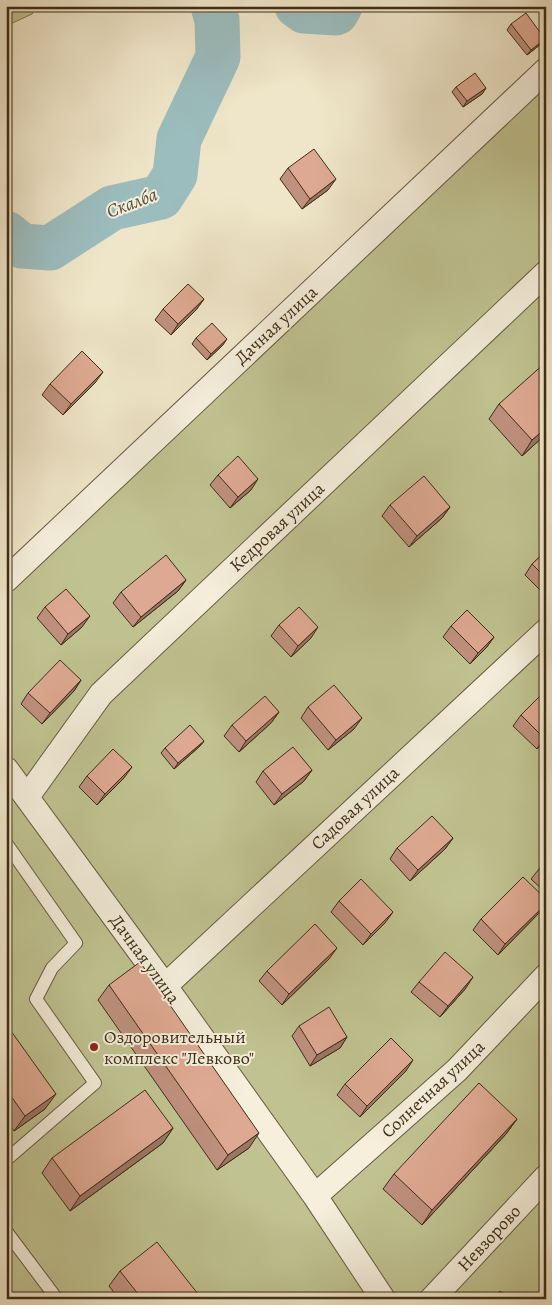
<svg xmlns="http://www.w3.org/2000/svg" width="552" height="1305" font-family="Alegreya,serif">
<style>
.green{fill:#c0c391;stroke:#7f7854}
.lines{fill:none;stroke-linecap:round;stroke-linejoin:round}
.river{stroke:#9cbdbe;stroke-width:45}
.lane-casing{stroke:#6a5b43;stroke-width:14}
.street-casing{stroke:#6a5b43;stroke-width:26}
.lane{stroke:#f5efdc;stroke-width:12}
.street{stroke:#f5efdc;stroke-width:24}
.wall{fill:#bf917e;stroke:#3e2d16}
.shaded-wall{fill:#9b7666;stroke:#3e2d16}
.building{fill:#dea992;stroke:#3e2d16}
.poi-dot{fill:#8f2418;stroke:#f5efdc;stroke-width:2}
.labels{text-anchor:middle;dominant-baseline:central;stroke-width:4;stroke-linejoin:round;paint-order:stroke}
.street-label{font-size:18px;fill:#3e2d16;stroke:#f5efdc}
.poi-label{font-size:18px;fill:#3e2d16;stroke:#f5efdc;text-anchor:start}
.water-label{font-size:19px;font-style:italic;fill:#565140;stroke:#f5efdc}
</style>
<rect width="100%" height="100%" fill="#efe6c9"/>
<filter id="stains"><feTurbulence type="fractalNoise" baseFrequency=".004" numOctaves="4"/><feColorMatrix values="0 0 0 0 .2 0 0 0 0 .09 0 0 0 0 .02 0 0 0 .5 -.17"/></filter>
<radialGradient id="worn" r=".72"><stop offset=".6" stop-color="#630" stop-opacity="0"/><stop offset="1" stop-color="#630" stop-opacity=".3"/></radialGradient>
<path class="green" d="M6,6H40L32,14L6,26Z
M546,62V1299H6V564Z"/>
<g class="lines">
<path class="river" d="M297,6L304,11L336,13L340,6
M6,233L22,246L50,248L112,208L161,197L175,175L179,139L218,57L217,20L213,6"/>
<g class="lane-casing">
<path id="lane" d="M6,843L76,943L52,968L36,999L95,1083L6,1160
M6,1231L57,1299"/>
</g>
<g class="street-casing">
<path id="street" d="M6,580L546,70
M6,769L165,986L315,1196L383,1299
M27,797L101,694L546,273
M165,986L546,631
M315,1196L457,1070L546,976
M432,1299L546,1177"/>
</g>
<use href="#lane" class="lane"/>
<use href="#street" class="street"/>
</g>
<path class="wall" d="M511,24L541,44L527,55L507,30Z
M456,87L486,88L482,94L463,107L452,92Z
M288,168L328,190L302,209L280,179Z
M546,179V192L541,186Z
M204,299L196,310L171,335L155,320L163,309Z
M196,338L223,345L207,360L192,344Z
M95,383L63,415L42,395L50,384Z
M499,404L546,434L522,456L489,419Z
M218,475L251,490L230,508L210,485Z
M390,505L450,507L442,518L409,547L382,516Z
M546,551V589L542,592L525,575L532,564Z
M186,580L178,591L133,627L113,603L121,592Z
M45,607L82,627L61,645L37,618Z
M279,625L311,638L291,657L271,636Z
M451,626L494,637L486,648L470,664L443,637Z
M81,680L74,691L42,724L21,704L28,693Z
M546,692V739L537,749L513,726L521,715Z
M308,707L354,729L328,750L301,718Z
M279,712L271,723L239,752L224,736L232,725Z
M204,741L200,746L174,769L161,753L165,748Z
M312,770L304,781L274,805L256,782L263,771Z
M87,776L124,778L97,805L79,787Z
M453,838L445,849L410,881L390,859L397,848Z
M546,861V893L531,879L539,869Z
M546,899V905L540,912L498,955L473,930L481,919Z
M339,901L385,923L363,945L331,912Z
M329,959L282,1005L259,981L267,971Z
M419,982L466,988L440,1017L411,992Z
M109,985L249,1148L217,1170L98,1000Z
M6,1024L45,1109L14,1131L6,1119Z
M299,1026L347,1037L340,1048L310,1066L292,1036Z
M406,1071L360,1117L337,1095L345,1084Z
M517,1119L506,1134L422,1225L383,1189L394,1174Z
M173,1128L163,1143L70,1211L42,1173L52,1158Z
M120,1271L202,1299H119L109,1286Z"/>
<path class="shaded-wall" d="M545,39L541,44L527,55L531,50Z
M486,88L482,94L463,107L467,101Z
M336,179L328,190L302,209L310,199Z
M204,299L196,310L171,335L178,324Z
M227,339L223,345L207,360L211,354Z
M103,372L95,383L63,415L71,404Z
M546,428V434L522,456L532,440Z
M258,479L251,490L230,508L238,497Z
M450,507L442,518L409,547L417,536Z
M186,580L178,591L133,627L141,617Z
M90,616L82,627L61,645L68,634Z
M318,627L311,638L291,657L298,646Z
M494,637L486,648L470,664L478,653Z
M81,680L74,691L42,724L50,713Z
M279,712L271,723L239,752L246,741Z
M362,718L354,729L328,750L336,740Z
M546,736V739L537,749L544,738Z
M204,741L200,746L174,769L178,763Z
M132,767L124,778L97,805L105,794Z
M312,770L304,781L274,805L282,794Z
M453,838L445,849L410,881L418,870Z
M546,904L540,912L498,955L505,944Z
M393,912L385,923L363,945L371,934Z
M337,948L329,959L282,1005L289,994Z
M473,977L466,988L440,1017L448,1006Z
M347,1037L340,1048L310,1066L317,1055Z
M413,1060L406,1071L360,1117L367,1106Z
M56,1094L45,1109L14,1131L25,1116Z
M517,1119L506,1134L422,1225L432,1210Z
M173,1128L163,1143L70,1211L80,1196Z
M259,1133L249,1148L217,1170L228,1155Z"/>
<path class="building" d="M526,13L545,39L531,50L511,24Z
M475,73L486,88L467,101L456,87Z
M314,149L336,179L310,199L288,168Z
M188,284L204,299L178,324L163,309Z
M212,323L227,339L211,354L196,338Z
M82,351L103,372L71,404L50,384Z
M546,362V428L532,440L499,404Z
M238,456L258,479L238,497L218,475Z
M424,476L450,507L417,536L390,505Z
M546,551V578L532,564Z
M166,555L186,580L141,617L121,592Z
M66,589L90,616L68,634L45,607Z
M299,607L318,627L298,646L279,625Z
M467,610L494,637L478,653L451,626Z
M60,660L81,680L50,713L28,693Z
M334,685L362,718L336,740L308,707Z
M545,691L546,692V736L544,738L521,715Z
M265,696L279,712L246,741L232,725Z
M190,725L204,741L178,763L165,748Z
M293,747L312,770L282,794L263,771Z
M113,749L132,767L105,794L87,776Z
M432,816L453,838L418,870L397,848Z
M546,861V875L539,869Z
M523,877L546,899V904L505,944L481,919Z
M361,879L393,912L371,934L339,901Z
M315,924L337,948L289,994L267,971Z
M445,952L473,977L448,1006L419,982Z
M140,962L259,1133L228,1155L109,985Z
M329,1007L347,1037L317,1055L299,1026Z
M6,1024L56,1094L25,1116L6,1089Z
M391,1038L413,1060L367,1106L345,1084Z
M479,1083L517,1119L432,1210L394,1174Z
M145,1090L173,1128L80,1196L52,1158Z
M157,1242L202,1299H142L120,1271Z
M500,1291L510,1299H494Z"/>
<circle class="poi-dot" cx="94" cy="1047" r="5"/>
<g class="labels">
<g class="street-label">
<text transform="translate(276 325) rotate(-43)">Дачная улица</text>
<text transform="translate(277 527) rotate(-43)">Кедровая улица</text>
<text transform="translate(355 808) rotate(-43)">Садовая улица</text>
<text transform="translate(145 959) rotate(54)">Дачная улица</text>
<text transform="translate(433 1089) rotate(-43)">Солнечная улица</text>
<text transform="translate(489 1238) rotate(-47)">Невзорово</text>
</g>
<g class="poi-label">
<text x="104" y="1037">Оздоровительный<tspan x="104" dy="21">комплекс "Левково"</tspan></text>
</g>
<g class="water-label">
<text transform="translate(132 203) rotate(-21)">Скалба</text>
</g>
</g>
<rect width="552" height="1305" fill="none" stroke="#efe6c9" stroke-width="25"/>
<rect x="8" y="8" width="537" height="1290" fill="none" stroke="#3e2d16" stroke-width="2.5"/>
<rect x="12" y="12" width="527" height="1280" fill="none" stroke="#3e2d16"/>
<rect width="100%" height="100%" filter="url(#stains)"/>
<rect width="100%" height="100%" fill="url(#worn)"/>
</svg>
